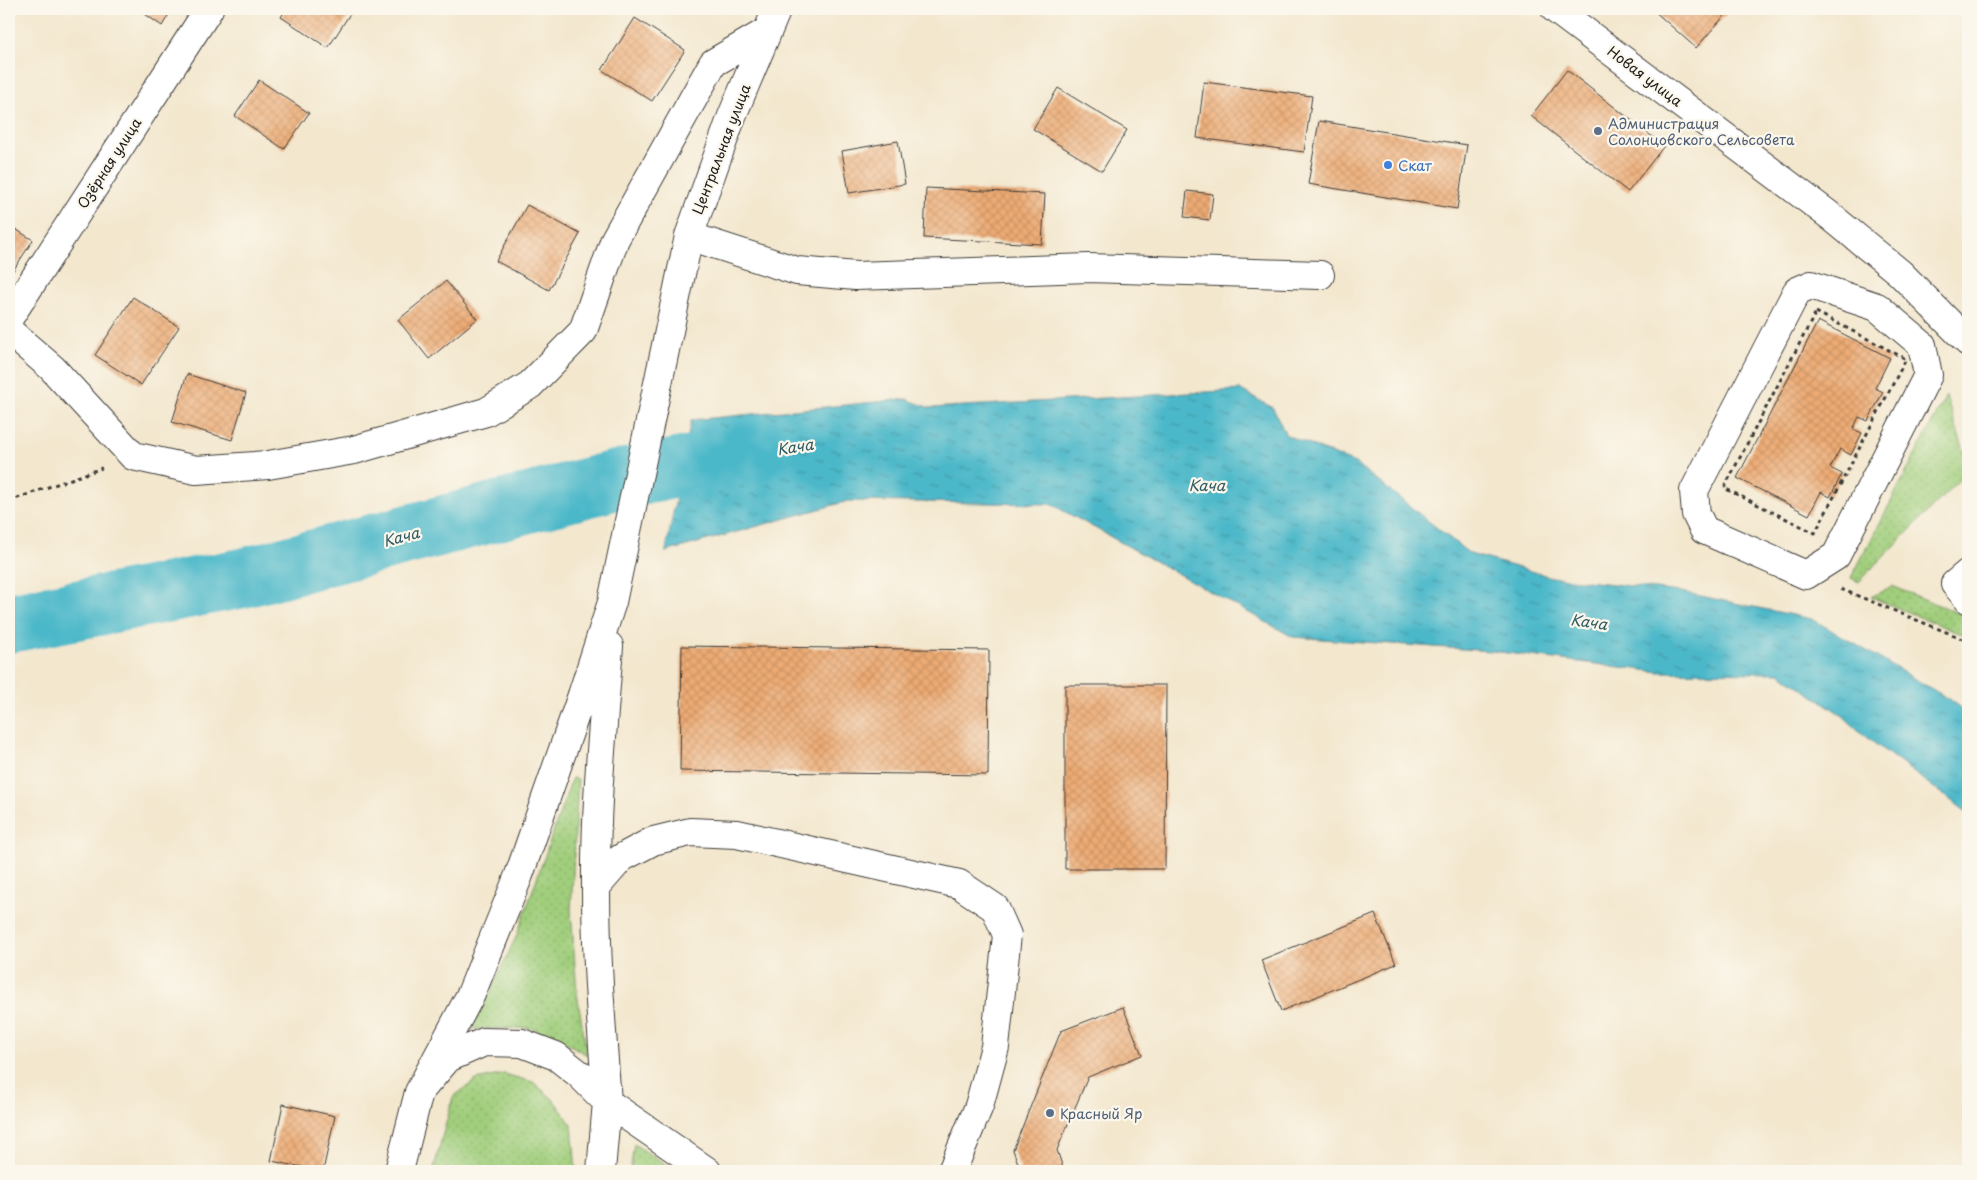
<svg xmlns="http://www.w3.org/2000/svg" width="1977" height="1180" font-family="'Playpen Sans',sans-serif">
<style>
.grass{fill:url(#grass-dots);stroke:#5e754c}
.water{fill:url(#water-ripples);stroke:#346a72}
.pier{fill:#f3e7ce}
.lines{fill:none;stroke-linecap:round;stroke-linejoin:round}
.river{stroke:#4cb8c9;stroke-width:60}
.building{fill:url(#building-cross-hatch)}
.minor-casing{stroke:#3c3a37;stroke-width:30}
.path{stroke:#3c3a37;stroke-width:3;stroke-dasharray:4 4;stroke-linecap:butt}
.minor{stroke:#fff;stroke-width:28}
.service-dot{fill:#5c6f8a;stroke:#fbf7ec;stroke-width:2}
.shop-dot{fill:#3f7fe0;stroke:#fbf7ec;stroke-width:2}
.labels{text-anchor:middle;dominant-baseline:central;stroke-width:4.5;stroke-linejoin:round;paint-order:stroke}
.street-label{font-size:14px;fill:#1c1c1c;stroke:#fbf7ec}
.service-label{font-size:14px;fill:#4e5e75;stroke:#fbf7ec;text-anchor:start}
.shop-label{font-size:14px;fill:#366cbe;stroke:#fbf7ec;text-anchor:start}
.water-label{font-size:15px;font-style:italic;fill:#2f5a61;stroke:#fbf7ec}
</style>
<defs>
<pattern id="grass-dots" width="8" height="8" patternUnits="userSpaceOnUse" patternTransform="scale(1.25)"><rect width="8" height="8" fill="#a0ce7c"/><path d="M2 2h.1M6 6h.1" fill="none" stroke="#89b06b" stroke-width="1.8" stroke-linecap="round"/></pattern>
<pattern id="water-ripples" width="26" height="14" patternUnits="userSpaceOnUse" patternTransform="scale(1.25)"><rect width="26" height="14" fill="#4cb8c9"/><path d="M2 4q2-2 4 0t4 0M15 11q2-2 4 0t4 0" fill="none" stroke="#3e95a2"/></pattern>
<pattern id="building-cross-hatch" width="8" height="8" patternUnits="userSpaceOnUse" patternTransform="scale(1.25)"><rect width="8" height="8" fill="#edab74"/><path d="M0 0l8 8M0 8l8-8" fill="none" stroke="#cb9364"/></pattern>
</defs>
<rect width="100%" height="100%" fill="#fbf7ec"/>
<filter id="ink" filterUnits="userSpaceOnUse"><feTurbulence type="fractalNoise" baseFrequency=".02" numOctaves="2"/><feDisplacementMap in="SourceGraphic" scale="10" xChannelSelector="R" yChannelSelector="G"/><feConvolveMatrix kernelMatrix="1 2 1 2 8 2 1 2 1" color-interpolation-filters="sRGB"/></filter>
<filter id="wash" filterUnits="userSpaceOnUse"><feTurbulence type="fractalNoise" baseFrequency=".0096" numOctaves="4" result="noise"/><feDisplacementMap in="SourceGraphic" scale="20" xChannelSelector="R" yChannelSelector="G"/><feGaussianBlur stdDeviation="1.12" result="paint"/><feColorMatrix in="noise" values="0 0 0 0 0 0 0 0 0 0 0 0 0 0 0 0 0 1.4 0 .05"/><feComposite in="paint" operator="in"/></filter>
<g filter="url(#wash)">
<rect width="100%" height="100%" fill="#f3e7ce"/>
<path class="grass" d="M1946,396L1968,463V471L1859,582L1851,578Z
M1892,586L1968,617V637L1871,597Z
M572,778L578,779L571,910L577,993L587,1055L553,1035L529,1028L472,1029L517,935Z
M504,1074L533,1082L553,1099L572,1125L576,1171H433L453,1097L476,1080Z
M634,1144L677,1171H630Z"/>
<path class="water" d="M1241,390L1273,408L1286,435L1355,463L1470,554L1552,577L1681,592L1812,619L1951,700L1968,713V813L1866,737L1843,716L1780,673L1660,672L1491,651L1293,637L1051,504L848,501L665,552L691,420L906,399L930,408Z"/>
<path class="pier" d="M691,417L665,552V555L663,552L688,419Z"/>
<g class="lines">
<path class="river" d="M9,623L243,578L612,481L763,451"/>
</g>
<g id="blocks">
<path class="building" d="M138,9H172L162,26Z
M286,9H353L328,48L281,17Z
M1652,9H1725L1728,12L1696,48Z
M635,18L685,50L652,101L602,70Z
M1567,70L1664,146L1628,192L1531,116Z
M259,80L309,113L284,149L235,116Z
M1204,82L1312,96L1304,152L1197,138Z
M1058,88L1127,130L1102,171L1033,129Z
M1319,121L1467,145L1457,209L1308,184Z
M898,141L905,184L849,193L842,151Z
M926,188L1045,194L1042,244L924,238Z
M1187,191L1213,194L1210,220L1184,217Z
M527,205L580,234L549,290L496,261Z
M9,225L33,240L9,277Z
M446,281L477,319L429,359L398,320Z
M133,297L179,327L141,385L95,355Z
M1818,321L1890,358L1875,388L1883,392L1868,421L1859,417L1853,429L1862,433L1851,455L1840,449L1830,468L1842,474L1830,497L1821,492L1809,515L1737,478Z
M187,374L246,393L232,440L172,422Z
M682,646L989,650L988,775L680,771Z
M1065,685H1166L1165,869H1065Z
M1375,914L1396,964L1281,1011L1261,960Z
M1123,1007L1142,1055L1088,1077L1057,1150L1064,1171H1021L1013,1150L1061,1031Z
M283,1104L335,1116L323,1171L271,1161Z"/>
</g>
</g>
<g filter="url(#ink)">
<use href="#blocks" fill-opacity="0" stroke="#3c3a37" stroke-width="1"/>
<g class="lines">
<g class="minor-casing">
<path id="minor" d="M1555,9L1829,215L1900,273L1968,342
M689,236L797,271L856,276L1088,268L1320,275
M1811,285L1877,307L1922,345L1928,375L1836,556L1806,575L1704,530L1696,514L1694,491L1797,291Z
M9,318L209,9
M9,331L52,368L133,456L196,470L268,465L354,450L486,412L530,385L583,331L615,239L713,63L766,32
M1968,573L1955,584L1968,599
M609,646C603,727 595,808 596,889C596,961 602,1031 607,1102L707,1171
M596,887L621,858L653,841L690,832L737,834L959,884L995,908L1007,935L995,1047L979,1106L952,1171
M419,1092L471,994L519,875L582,695L612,602L689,236L732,116L777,9
M399,1171L419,1092L448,1058L484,1042L522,1043L556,1056L579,1074L607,1102L601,1171"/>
</g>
<path class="path" d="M1816,312L1906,359L1815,533L1724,488Z
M9,501L102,468
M1841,589L1968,641"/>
<use href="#minor" class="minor"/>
</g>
</g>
<g class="service-dot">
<circle cx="1598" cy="131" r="5"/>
<circle cx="1050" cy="1113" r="5"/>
</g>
<circle class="shop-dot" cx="1388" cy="165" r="5"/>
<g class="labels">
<g class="street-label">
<text transform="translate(1645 76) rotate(37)">Новая улица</text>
<text transform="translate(721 149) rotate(-69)">Центральная улица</text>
<text transform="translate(109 163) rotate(-57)">Озёрная улица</text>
</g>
<g class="service-label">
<text x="1608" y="123">Администрация<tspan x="1608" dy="16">Солонцовского Сельсовета</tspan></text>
<text x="1060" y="1113">Красный Яр</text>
</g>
<g class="shop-label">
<text x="1398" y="165">Скат</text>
</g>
<g class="water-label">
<text transform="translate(795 446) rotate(-9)">Кача</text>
<text x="1207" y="484">Кача</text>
<text transform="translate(401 536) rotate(-15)">Кача</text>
<text transform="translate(1589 621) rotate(8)">Кача</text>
</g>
</g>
<rect width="1977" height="1180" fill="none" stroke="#fbf7ec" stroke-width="30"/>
</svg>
